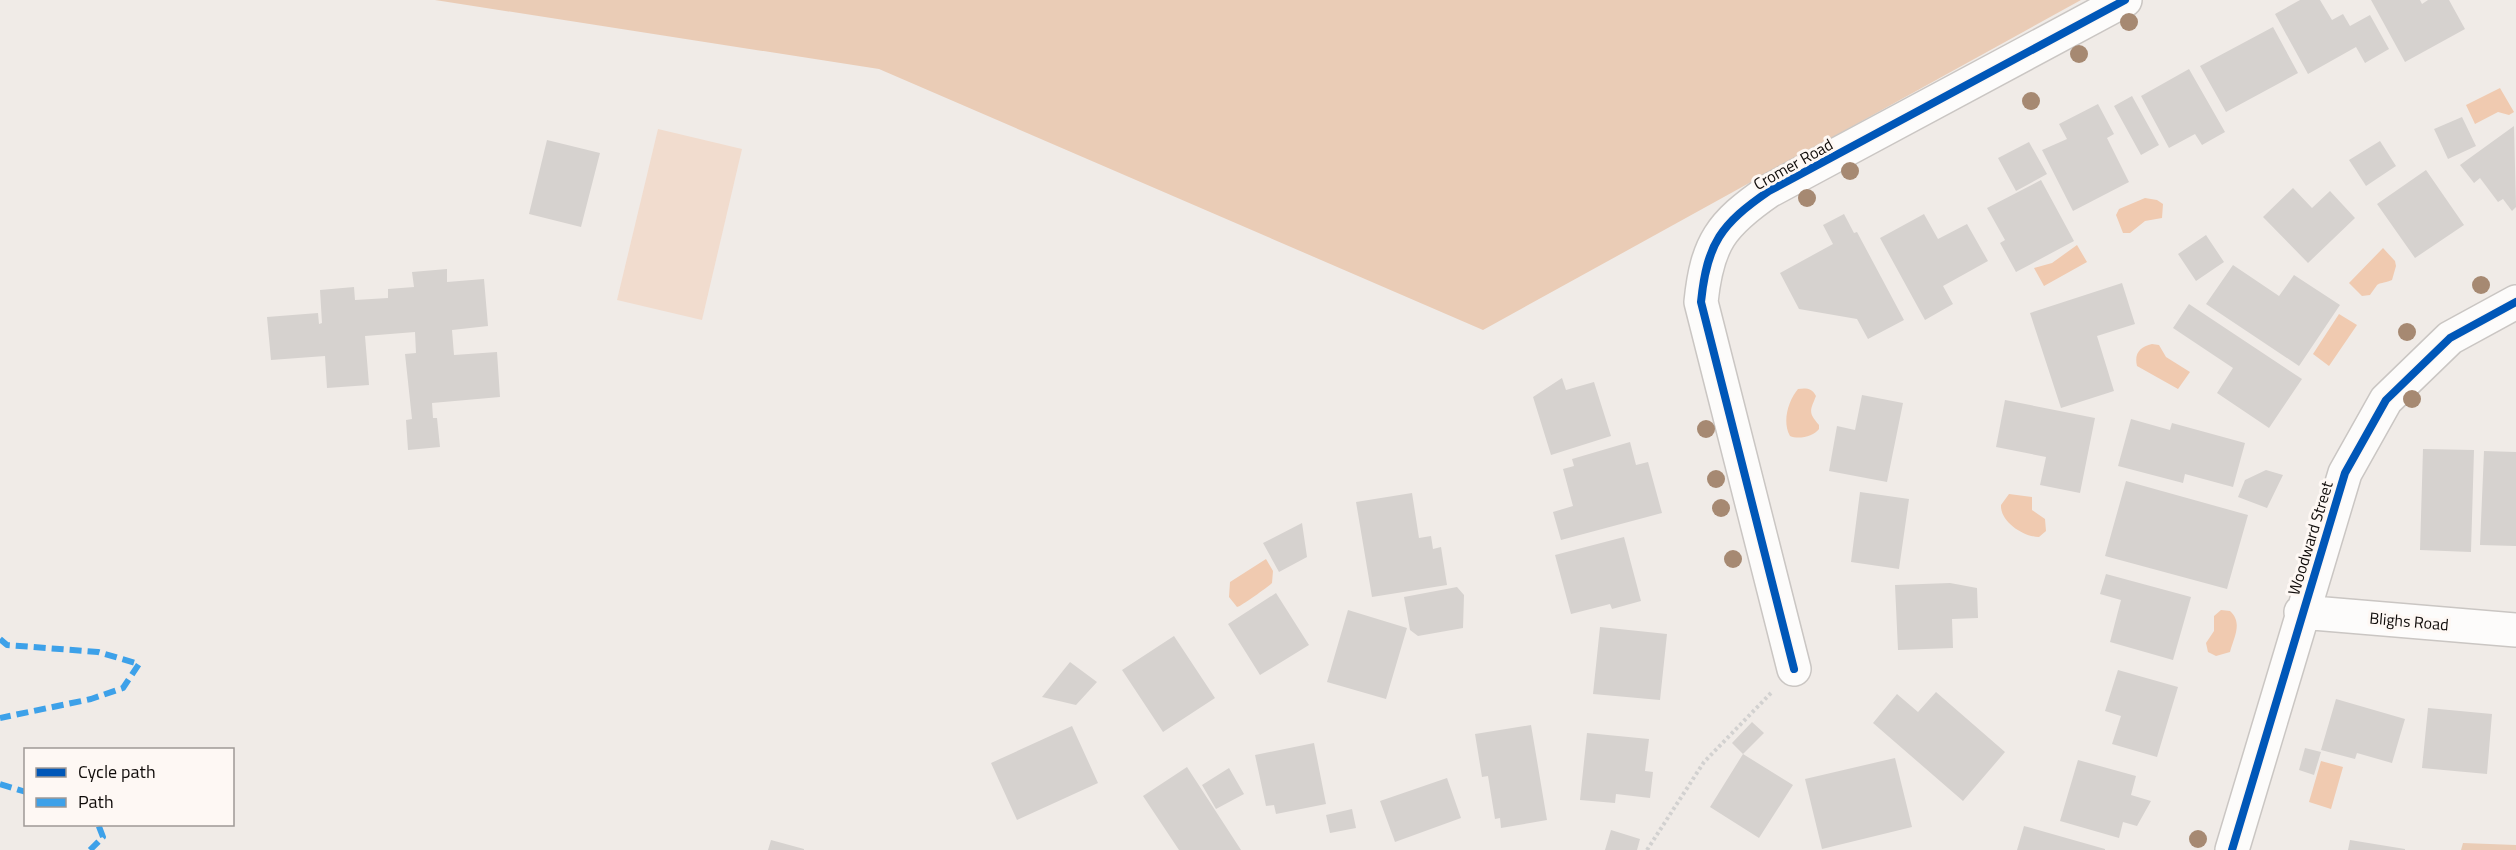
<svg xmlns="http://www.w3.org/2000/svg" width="2516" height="850" font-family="'Titillium Web',sans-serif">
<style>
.green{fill:#f1dcce}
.forest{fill:#eaccb6}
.water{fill:#f0cab0}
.building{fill:#d6d2cf}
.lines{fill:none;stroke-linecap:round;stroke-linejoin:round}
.minor-casing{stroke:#cac6c3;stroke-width:36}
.path{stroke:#d2d1d0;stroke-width:4;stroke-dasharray:3 3;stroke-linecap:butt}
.minor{stroke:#fdfcfb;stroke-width:33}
.quiet{stroke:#3da1e9;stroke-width:6;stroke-dasharray:12 6;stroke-linecap:butt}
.cycleway-casing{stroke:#fef8f4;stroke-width:11}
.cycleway{stroke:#0057b8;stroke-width:8}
.tree{fill:#a68972}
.labels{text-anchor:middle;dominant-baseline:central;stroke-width:6;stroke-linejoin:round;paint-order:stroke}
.street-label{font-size:16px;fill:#0f0b09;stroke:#fef8f4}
</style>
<rect width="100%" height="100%" fill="#f0ebe7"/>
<path class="green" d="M658,129L742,149L702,320L617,300Z"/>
<path class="forest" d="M435,0H2081L1483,330L879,69Z
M2463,843L2516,845V850H2461Z"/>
<path class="water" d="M2500,88L2514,112L2509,115L2498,112L2475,124L2466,105Z
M2145,198L2157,200L2163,204L2162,218L2145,221L2130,233H2123L2116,215L2119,209Z
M2077,245L2087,262L2044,286L2034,268L2052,263Z
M2383,248L2395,261L2396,266L2392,280C2373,287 2382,279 2370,295L2362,296L2349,283Z
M2339,314L2357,325L2329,366L2313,354Z
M2152,344L2159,345L2166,357L2190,372L2178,389L2137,366C2134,353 2140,347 2152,344Z
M1798,389C1806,388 1812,388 1816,396C1810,411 1808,412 1819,425V429C1814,436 1799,440 1790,436C1782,422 1788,401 1798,389Z
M2009,494L2032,497V510L2045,519L2046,531L2039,537C2024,537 2000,522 2001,505Z
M1266,559L1273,571L1272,583C1268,587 1240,607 1237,607L1229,597L1230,582Z
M2221,610L2230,611C2243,623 2234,637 2230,652L2216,656L2208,652L2206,643L2214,631V616Z
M2321,761L2343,767L2331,809L2309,802Z"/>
<path class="building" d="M2300,0H2320L2332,20L2343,14L2350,26L2370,15L2389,49L2365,63L2356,47L2308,74L2275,14Z
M2371,0H2420L2422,4L2428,0H2449L2465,29L2405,62Z
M2273,27L2298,73L2226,112L2200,66Z
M2189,69L2225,132L2202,145L2195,134L2169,148L2141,96Z
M2132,96L2159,145L2141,155L2114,106Z
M2098,104L2114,134L2107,138L2129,182L2073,211L2042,150L2067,139L2059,124Z
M2462,117L2476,146L2448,159L2434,129Z
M2514,126L2516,207L2512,211L2503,199L2498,202L2480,178L2474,183L2460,165Z
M547,140L600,153L581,227L529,214Z
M2380,141L2396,166L2366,186L2349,160Z
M2029,142L2047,174L2016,191L1998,158Z
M2426,170L2464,225L2415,258L2377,204Z
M2041,180L2074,241L2016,272L2000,243L2005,240L1987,208Z
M2293,188L2312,208L2330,191L2355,218L2308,263L2263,217Z
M1844,214L1854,233L1857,232L1904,320L1868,339L1857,319L1799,309L1780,273L1833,244L1823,225Z
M1924,214L1938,239L1967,224L1988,261L1943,286L1953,304L1925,320L1880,238Z
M2206,235L2224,262L2196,281L2178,254Z
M2233,265L2279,296L2294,275L2340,305L2299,366L2206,304Z
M447,269V282L484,279L488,326L452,330L454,355L497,352L500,397L432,403L433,418H437L440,447L408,450L406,420L412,419L405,354L416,353L415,332L365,336L369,385L327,388L325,356L271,360L267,317L318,313L319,324L322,323L320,290L354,287L355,300L388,298V289L414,287L412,272Z
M2122,283L2135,324L2097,336L2114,391L2061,408L2030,313Z
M2189,304L2302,379L2269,428L2217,393L2233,368L2173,328Z
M1562,378L1566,390L1594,382L1611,436L1551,455L1533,397Z
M1862,395L1903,403L1887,482L1829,471L1837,426L1855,430Z
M2005,400L2095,418L2080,493L2040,485L2046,457L1996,447Z
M2131,419L2170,430L2172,423L2245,443L2233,487L2185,474L2183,483L2118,466Z
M1630,442L1636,465L1648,462L1662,513L1561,540L1553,512L1573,506L1563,469L1574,466L1572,459Z
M2423,449L2474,450L2471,552L2420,550Z
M2484,451L2516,452V546L2480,545Z
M2266,470L2283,475L2267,508L2238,497L2245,480Z
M2126,481L2248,515L2227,589L2105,556Z
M1860,492L1909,499L1899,569L1851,562Z
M1412,493L1419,538L1431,536L1433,549L1441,547L1447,585L1372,597L1356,502Z
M1302,523L1307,557L1279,572L1263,543Z
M1624,537L1641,601L1612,609L1610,604L1571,614L1555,555Z
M2106,574L2191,597L2173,660L2110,642L2121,600L2100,594Z
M1950,583L1977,588L1978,618L1952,619L1953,648L1898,650L1895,585Z
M1457,587L1464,595L1463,628L1418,636L1410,630L1404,597Z
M1276,593L1309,645L1260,675L1228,624Z
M1348,610L1407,628L1386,699L1327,682Z
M1600,627L1667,634L1660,700L1593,694Z
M1174,636L1215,698L1163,732L1122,670Z
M1070,662L1097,682L1076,705L1042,697Z
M2118,670L2178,687L2157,757L2112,744L2121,716L2105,711Z
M1936,692L2005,752L1963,801L1873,723L1897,694L1918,712Z
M2336,699L2405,719L2392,763L2357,753L2355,759L2321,750Z
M2428,708L2492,714L2487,774L2422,768Z
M1752,722L1764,733L1743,754L1732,743Z
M1531,725L1547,820L1501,828L1500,818L1495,819L1488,776L1482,777L1475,734Z
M1072,726L1098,783L1017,820L991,763Z
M1587,733L1649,739L1645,771L1653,772L1650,798L1616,794L1615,803L1580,800Z
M1314,743L1326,804L1276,814L1274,805L1266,806L1255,755Z
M2305,748L2321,752L2314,775L2299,770Z
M1743,754L1793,785L1759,838L1710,807Z
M1895,758L1912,827L1822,849L1805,779Z
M2078,760L2136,776L2131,795L2151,801L2137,826L2123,822L2119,838L2060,821Z
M1187,767L1241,850H1179L1143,796Z
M1229,768L1244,794L1216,809L1202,785Z
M1447,778L1461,818L1395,842L1380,801Z
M1352,809L1356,828L1330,833L1326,815Z
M2024,826L2105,849V850H2017Z
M1611,830L1640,839L1637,850H1605Z
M771,840L804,849V850H768Z
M2350,840L2405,849V850H2348Z"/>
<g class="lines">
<g class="minor-casing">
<path id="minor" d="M2301,612L2516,630
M1794,669L1701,302C1707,243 1721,224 1769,191L2125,0
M2232,850L2345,473L2386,400L2450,338L2516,302"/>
</g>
<path class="path" d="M1647,850L1704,762L1771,693"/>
<use href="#minor" class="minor"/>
<path class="quiet" d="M0,639L7,645L98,652L139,664L123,688L91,699L0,718
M0,784L26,792
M90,850L103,837L98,824"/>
<g class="cycleway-casing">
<path id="cycleway" d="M1794,669L1701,302C1707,243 1721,224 1769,191L2125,0
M2232,850L2345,473L2386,400L2450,338L2516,302"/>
</g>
<use href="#cycleway" class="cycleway"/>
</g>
<g class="tree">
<circle cx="2129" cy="22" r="9"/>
<circle cx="2079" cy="54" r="9"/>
<circle cx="2031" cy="101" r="9"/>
<circle cx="1850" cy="171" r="9"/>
<circle cx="1807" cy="198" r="9"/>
<circle cx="2481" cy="285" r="9"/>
<circle cx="2407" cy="332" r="9"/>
<circle cx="2412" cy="399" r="9"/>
<circle cx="1706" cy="429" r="9"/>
<circle cx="1716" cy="479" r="9"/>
<circle cx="1721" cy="508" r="9"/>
<circle cx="1733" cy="559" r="9"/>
<circle cx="2198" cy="839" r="9"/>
</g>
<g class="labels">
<g class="street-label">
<text transform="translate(1793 164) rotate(-29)">Cromer Road</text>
<text transform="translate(2310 538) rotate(-73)">Woodward Street</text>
<text transform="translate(2409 621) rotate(5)">Blighs Road</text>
</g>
</g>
<rect x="24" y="748" width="210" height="78" fill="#fef8f4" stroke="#9e9996" stroke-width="1.5"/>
<rect x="36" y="768" width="30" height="9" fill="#0057b8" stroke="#9e9996" stroke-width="1.5"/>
<text x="78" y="778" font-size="18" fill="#0f0b09">Cycle path</text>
<rect x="36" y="798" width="30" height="9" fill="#3da1e9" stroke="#9e9996" stroke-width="1.5"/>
<text x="78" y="808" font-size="18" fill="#0f0b09">Path</text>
</svg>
